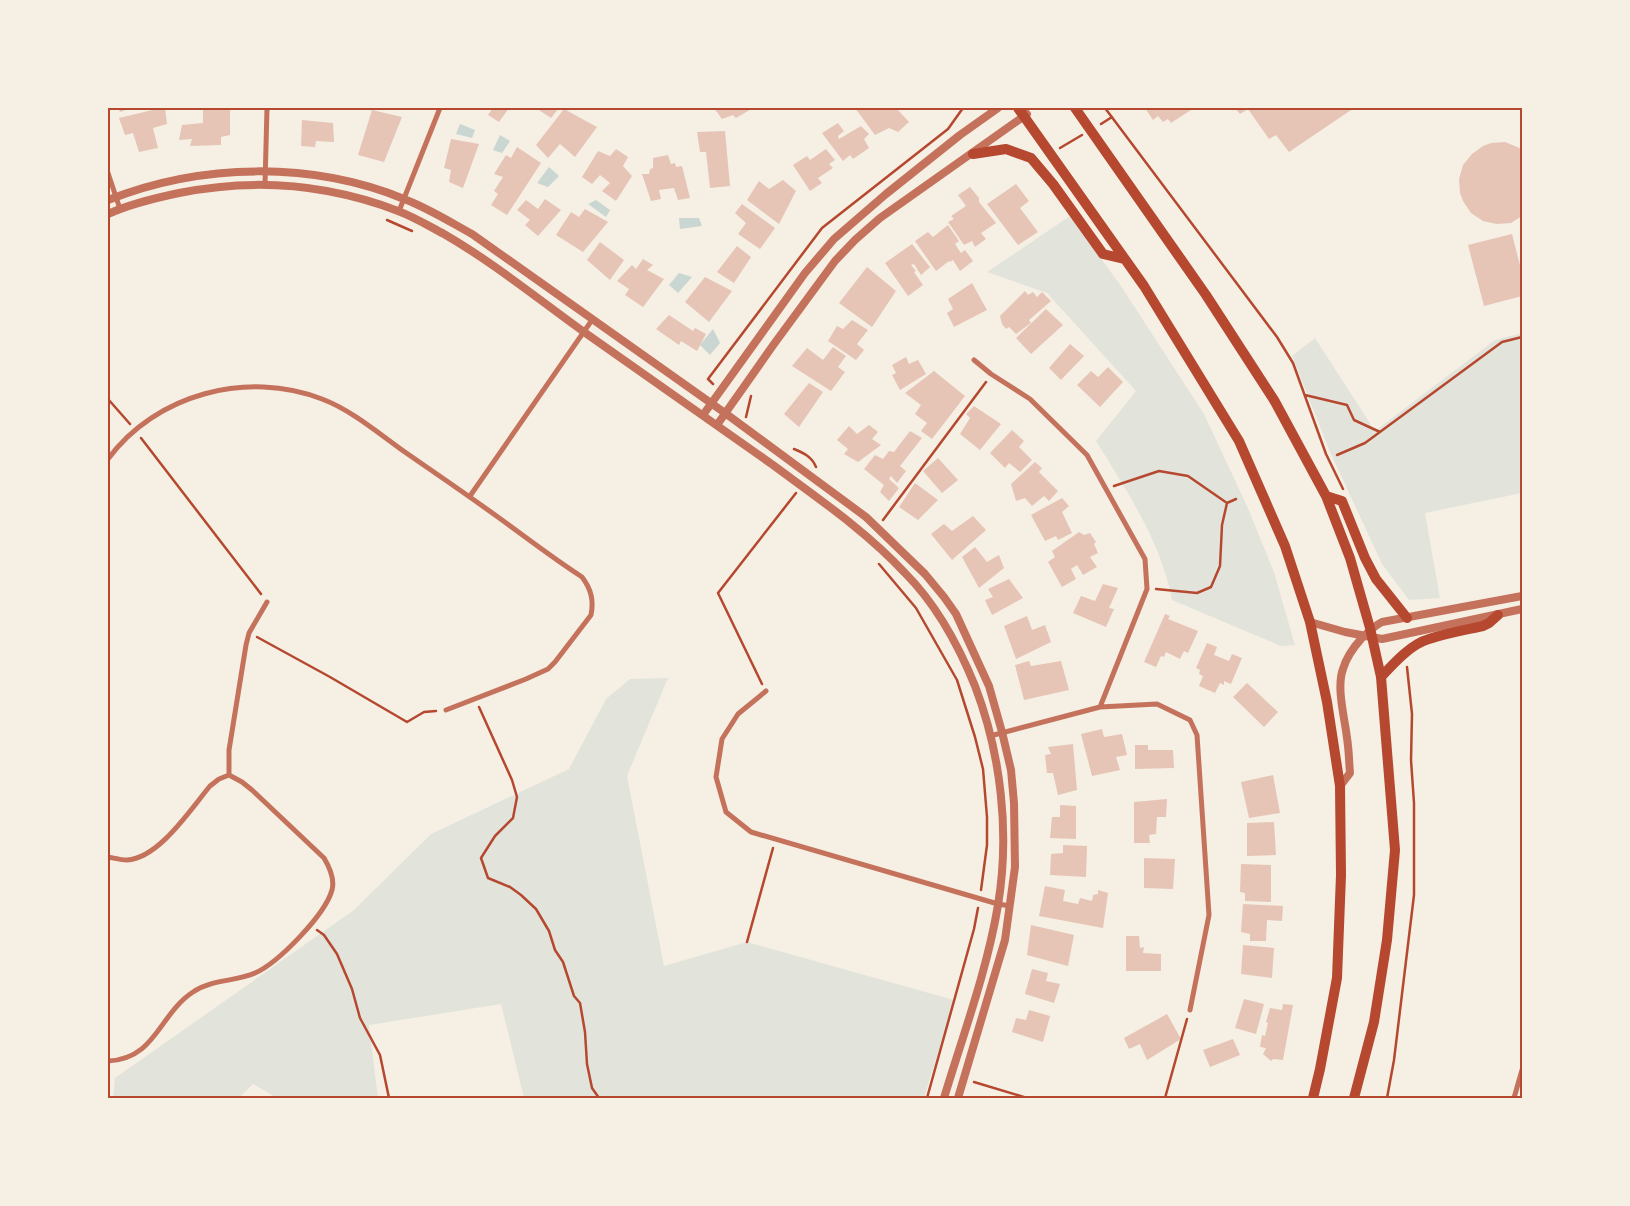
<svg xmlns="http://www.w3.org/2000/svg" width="1630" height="1206" font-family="Quicksand,sans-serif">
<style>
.green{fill:#e2e4dc}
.water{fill:#c9d6d2}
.building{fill:#e6c5b7}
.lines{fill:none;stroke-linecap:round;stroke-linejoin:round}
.path{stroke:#b5482f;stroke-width:2.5}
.minor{stroke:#c5725c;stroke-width:5}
.tertiary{stroke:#c5725c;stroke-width:8}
.trunk{stroke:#b5482f;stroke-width:10}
.neatline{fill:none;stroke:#b5482f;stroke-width:2}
</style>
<rect width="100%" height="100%" fill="#f6efe4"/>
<path class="green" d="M1070,216L1121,286L1204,414L1247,506L1274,572L1295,645L1281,646L1172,600C1161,542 1127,491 1096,441L1136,391L1047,293L987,272Z
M1522,333V493L1425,513L1440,598L1409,600L1382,564L1330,452L1292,356L1315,338L1375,431L1495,340Z
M668,678L627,776L664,966L747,942L954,1000L924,1098H524L501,1004L369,1025L378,1098H277L253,1084L239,1098H113L115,1078L354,910L431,834L569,769L606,699L630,679Z"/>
<path class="water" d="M460,124L475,130L472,138L456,134Z
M500,135L510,141L502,153L493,150Z
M549,167L559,176L548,187L537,183Z
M596,200L610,210L606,217L588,204Z
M679,218H699L702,226L680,229Z
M679,273L692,277L678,293L669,285Z
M713,329L720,343L710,355L700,345Z"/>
<path class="building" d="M118,108H132L120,112Z
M161,108H165L167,124L153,128L158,148L139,152L133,133L125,135L119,118Z
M203,108H230V135L221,137V145L190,146L192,139L179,140L182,125L203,123Z
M493,108H509L499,122L488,115Z
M536,108H559L551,118Z
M714,108H753L736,118L733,115L722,119Z
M855,108H896L909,122L898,132L889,128L875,135Z
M1145,108H1194L1171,123L1168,119L1163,122L1158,116L1153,120Z
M1235,108H1354L1289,152L1276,135L1269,139L1248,109L1240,114Z
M564,109L597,127L575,157L560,144L548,158L536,145Z
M372,110L402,117L384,162L358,155Z
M302,120L333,123L334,142L316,141L315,147L301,146Z
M838,123L844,131L838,136L839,139L861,126L869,134L864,139L869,148L853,159L850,155L843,161L822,133Z
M725,131L730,186L710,188L706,152H700L697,132Z
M451,139L479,144L463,188L449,182L451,170L444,168Z
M1505,142L1522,149V216L1511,223L1497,224L1483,221L1471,213L1463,201L1460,193L1459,179L1463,165L1472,154L1483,146L1491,143Z
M517,147L541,163L507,215L491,205L498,194L494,191L503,177L494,174L506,155L511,158Z
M616,149L628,157L623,166L632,176L616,201L602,191L610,183L600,175L592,184L582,177L598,151L610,156Z
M826,149L835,160L829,164L833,168L818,178L822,183L810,191L793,165L807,156L810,160Z
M668,155L671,164L675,163L676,167L682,166L690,198L678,200L674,188L659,190L661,199L651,201L642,174H649L650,169L653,168V158Z
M783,180L796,191L779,224L747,200L759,181L769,189Z
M1016,184L1029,201L1020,208L1038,232L1018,245L987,204Z
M970,187L979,198V202L996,223L981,233L986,239L975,247L972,241L964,245L948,222L954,219L951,216L966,206L958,195Z
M545,199L561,210L538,236L525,225L530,220L517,210L526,200L538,209Z
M742,204L775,228L760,249L738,234L746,223L735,213Z
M585,209L608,222L583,252L556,235L571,212L579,217Z
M948,225L959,241L955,244L961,253L965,250L973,261L960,271L953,260L950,262L949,261L936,271L915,241L928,232L933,237Z
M1512,234L1522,273V296L1484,306L1468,245Z
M600,242L624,260L610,280L587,260Z
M912,244L930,267L921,275L914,264L911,265L916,271L914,272L923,285L908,296L885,263Z
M737,246L751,257L734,283L717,272Z
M643,259L653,265L647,270L664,279L643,307L625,295L629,289L617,281L632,265L636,269Z
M867,267L896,291L872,327L839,303Z
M705,277L732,291L709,322L685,302Z
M972,283L987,310L954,327L947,313L953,309L948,299Z
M1025,291L1028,295L1033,292L1037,297L1042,292L1051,301L1029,320L1031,323L1016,334L1009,327L1006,329L1002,324L1000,316Z
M1046,309L1063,325L1031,354L1016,338Z
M669,315L693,331L695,328L706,334L697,351L681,341L679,345L656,329Z
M852,320L868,330L857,344L864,350L856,360L828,341L837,326L843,329Z
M1070,344L1084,356L1061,380L1049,368Z
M833,347L846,356L838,367L845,372L831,391L792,366L807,348L823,360Z
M906,357L909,364L918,360L926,374L900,390L892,375L896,373L892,365Z
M1108,367L1123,382L1100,407L1077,385L1091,371L1098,377Z
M934,371L965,396L932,439L921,431L927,423L915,414L921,405L905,393Z
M809,383L823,392L799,427L784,414Z
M974,406L1001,424L980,450L960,434L970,418L966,414Z
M869,425L878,432L872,439L881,445L858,462L844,454L848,449L837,440L849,426L857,434Z
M1012,430L1024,441L1019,447L1032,460L1020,472L1009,463L1005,468L990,453Z
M910,431L922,438L900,466L906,471L897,483L891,476L889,479L899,488L889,501L880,492L884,485L864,469L875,455L883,459L889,451L894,452Z
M938,458L958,480L942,493L923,471Z
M1035,462L1042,468L1039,472L1058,491L1049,501L1044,496L1032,506L1025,498L1016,501L1011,484Z
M915,483L938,500L918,520L899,507Z
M1062,498L1069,506L1062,512L1072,533L1058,540L1056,536L1045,541L1031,515Z
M973,516L986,530L952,560L931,534L944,524L952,531Z
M1079,532L1084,535L1090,533L1096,542L1094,544L1098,553L1090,557L1097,567L1083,575L1077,565L1071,569L1076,579L1062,587L1048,562L1055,557L1052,551Z
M975,547L987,562L999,555L1004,568L979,588L962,557Z
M1009,579L1023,598L992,615L985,600L993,597L988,589Z
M1103,584L1118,588L1109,608L1114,609L1106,627L1073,613L1081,596L1095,601Z
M1165,614L1170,616L1168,619L1198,631L1188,653L1184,651L1180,659L1166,652L1164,657L1161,656L1156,667L1144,662Z
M1027,616L1032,630L1045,625L1051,642L1016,659L1004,626Z
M1207,643L1217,647L1214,655L1229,661L1232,654L1242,658L1231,684L1224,681V685L1220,683L1215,693L1199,686L1203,676L1199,674L1200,670L1196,668Z
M1029,661L1031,666L1061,661L1069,690L1024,700L1015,665Z
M1247,683L1278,712L1264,727L1233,697Z
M1102,729L1104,737L1122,734L1127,755L1116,757L1120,770L1092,776L1081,734Z
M1073,744L1077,790L1058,795L1053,773H1047L1045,755L1051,754L1048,747Z
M1135,745H1148V750H1173L1174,768L1135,769Z
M1273,775L1280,813L1249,818L1241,782Z
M1167,799L1166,817H1157L1156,834L1149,835L1150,843H1134V802Z
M1060,805L1076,806V839L1050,838L1052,817H1060Z
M1274,822L1276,855L1247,856V823Z
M1063,845L1087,846L1086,877L1050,875L1051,854L1063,853Z
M1144,858L1175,859L1173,889L1144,888Z
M1241,864L1271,865V902L1245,901V893L1240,892Z
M1045,886L1065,890L1063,901L1078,904L1080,898L1092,901L1093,895L1098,894V890L1108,893L1103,928L1039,916Z
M1243,904L1283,906L1282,921L1267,920L1266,941H1250V934L1241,932Z
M1031,925L1074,935L1068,966L1027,955Z
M1126,936H1139L1140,948L1144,947L1143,953L1161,954V971H1126Z
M1243,945L1274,948L1272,978L1241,974Z
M1032,969L1048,973L1046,981L1060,984L1054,1003L1025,994Z
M1244,999L1264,1004L1256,1034L1235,1028Z
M1283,1004L1293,1005L1283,1060L1273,1059L1271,1061L1263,1054L1266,1048L1260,1047L1262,1035L1265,1036L1268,1023L1266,1022L1270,1008L1282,1010Z
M1029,1010L1050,1016L1043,1042L1012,1032L1016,1018L1026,1020Z
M1167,1014L1181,1039L1147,1060L1140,1044L1129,1049L1124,1038Z
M1233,1039L1240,1055L1210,1067L1203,1050Z"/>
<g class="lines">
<path class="path" d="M1105,108L1277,337L1293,363L1326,454L1343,489
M1101,124L1112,117
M948,129L963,108
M1060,148L1082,135
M387,220L412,231
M713,384L708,379L822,228L948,129
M1305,395L1347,405L1354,420L1380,432
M108,399L130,424
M746,417L751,396
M141,438L261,594
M794,449C804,453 812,457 816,467
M1337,455L1365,443L1502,342L1522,337
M1114,486L1159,471L1188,476L1227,503L1222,525L1220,566L1211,587L1197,593L1156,589
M1227,503L1236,499
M883,520L986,382
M879,564L916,608L957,680L975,737L983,769L987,817V845L981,890
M257,637L330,677L407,722L424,712L436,711
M762,684L718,593L796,493
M479,707L512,780L517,797L513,818L495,836L481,858L488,878L510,887L521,895L536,909L549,931L555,950L563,962L574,996L580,1003L585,1032L587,1064L592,1088L599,1098
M317,930L324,935L337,954L352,989L360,1018L380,1055L389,1098
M747,942L773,848
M974,1082L1027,1098
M927,1098L974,929L978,908
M1165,1098L1187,1019
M1387,1098L1394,1060L1414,895V803L1411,760L1412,714L1407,667"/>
<path class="minor" d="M108,173L120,209
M265,184L267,108
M399,211L440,108
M974,360L991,374L1030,399L1087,455L1145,559L1147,589L1100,707
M108,459C156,394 247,370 322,399C351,410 377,432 402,450C435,473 469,496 502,520C528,539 554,559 582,577C591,589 594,600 591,615L555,662L548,669L526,679L446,710
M470,496L592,320
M766,691L738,714L722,739L716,777L726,812L751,832L998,904L1010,906
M990,736L1100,707L1157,704L1190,720L1197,735L1209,915L1190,1010
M229,775V750L246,645L249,633L267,602
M108,857C114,858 121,860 127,860C159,858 190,810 210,786L219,779L229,775L242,782L252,790L324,858C330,868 335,879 332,890C325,915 278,963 255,973C235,982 212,979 193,992C159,1014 156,1059 108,1061
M1514,1098L1522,1070"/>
<path class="tertiary" d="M108,200C201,163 311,161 404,199C428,208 450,222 472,234L725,413L866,517L925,574L944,597L956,614L989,686L1002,732L1011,770L1014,803L1015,867L1005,940L958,1098
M108,214C130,204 155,198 179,193C253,178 327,184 398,211C414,217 429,226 444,234C494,263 538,299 584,332C647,377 710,421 773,465C819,499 866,531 905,573C937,605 958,644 975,686C1001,754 1010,833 998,905C987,971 963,1035 944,1098
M703,415L805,273L834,239L886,194L960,135L998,108
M717,425L774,344L835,261L855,240L880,218L1027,114
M1310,622L1345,632L1382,639L1522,609
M1340,786L1350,773C1349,762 1349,750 1347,738C1345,719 1336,688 1343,669C1346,658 1353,648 1361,639C1367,633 1374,626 1382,622L1522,596"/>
<path class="trunk" d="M1018,108L1144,286L1239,441L1285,546L1310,622L1327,702L1340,786L1341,875L1337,978L1320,1069L1313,1098
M1075,108L1206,295L1274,400L1326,496L1350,558L1370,628L1381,677L1395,850L1387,940L1374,1022L1354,1098
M973,154L1006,149L1031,158L1053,184L1103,254L1124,259
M1326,496L1342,501L1365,558L1376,579L1407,618
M1381,677C1394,663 1411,644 1429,639C1447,633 1465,630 1483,626L1489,623L1498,615"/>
</g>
<rect width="1630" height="1206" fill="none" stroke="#f6efe4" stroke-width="218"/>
<rect x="109" y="109" width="1412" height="988" class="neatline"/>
</svg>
